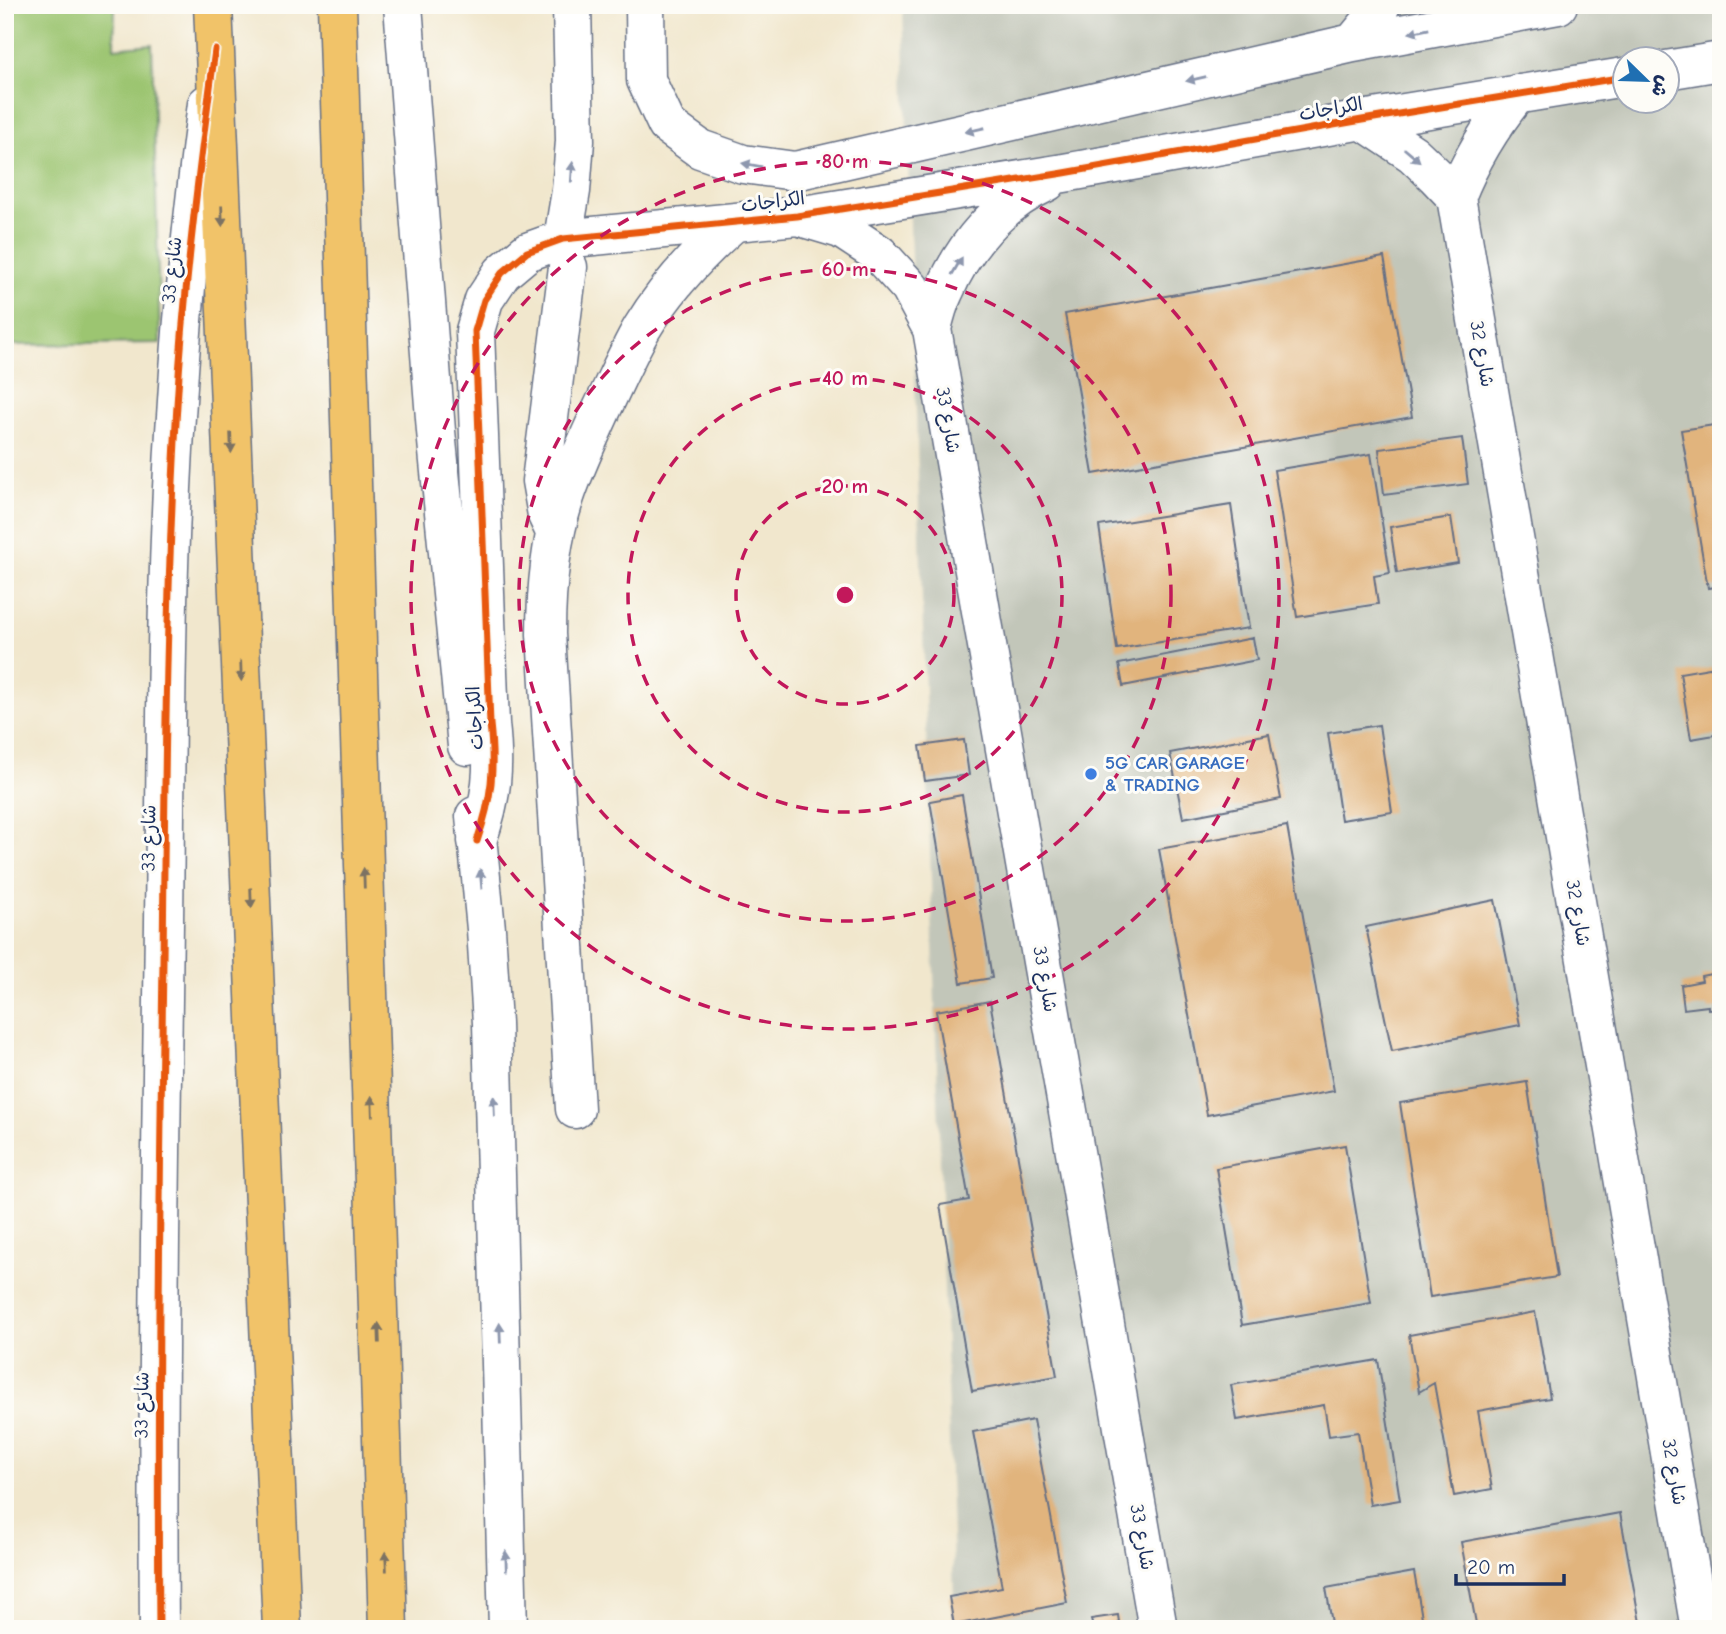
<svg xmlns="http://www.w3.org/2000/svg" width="1726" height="1634" font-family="'Comic Neue','Playpen Sans Arabic',sans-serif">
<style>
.industrial{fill:#c2c6b9;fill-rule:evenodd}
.green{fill:#9cc571;stroke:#5c7a68;stroke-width:2}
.building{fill:#e1b47d}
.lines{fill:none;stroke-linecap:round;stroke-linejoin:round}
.minor-casing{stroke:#666f85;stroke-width:41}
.highway-casing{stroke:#666f85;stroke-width:41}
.minor{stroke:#fff;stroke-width:38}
.highway{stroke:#f1c369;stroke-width:38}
.cycleway-casing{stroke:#fdfcf7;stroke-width:11}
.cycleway{stroke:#e8590c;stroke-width:7}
.oneway{fill:#8d97ae}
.oneway2{fill:#7b7263}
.ring{fill:none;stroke:#c2185b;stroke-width:3.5;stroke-dasharray:12 9}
.shop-dot{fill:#3f7fe0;stroke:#fdfcf7;stroke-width:2.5}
.labels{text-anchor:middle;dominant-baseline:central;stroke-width:6;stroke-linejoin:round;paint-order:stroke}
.street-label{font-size:19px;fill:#1b2f5e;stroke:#fdfcf7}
.shop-label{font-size:19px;font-weight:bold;fill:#366cbe;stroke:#fdfcf7;text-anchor:start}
.centre{fill:#c2185b;stroke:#fdfcf7;stroke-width:3.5}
.ring-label{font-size:21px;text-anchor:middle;font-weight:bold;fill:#c2185b;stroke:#fdfcf7;stroke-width:6;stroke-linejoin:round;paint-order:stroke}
</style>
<rect width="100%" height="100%" fill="#fdfcf7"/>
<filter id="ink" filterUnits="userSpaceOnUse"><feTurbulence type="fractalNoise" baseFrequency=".0143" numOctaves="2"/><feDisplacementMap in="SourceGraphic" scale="14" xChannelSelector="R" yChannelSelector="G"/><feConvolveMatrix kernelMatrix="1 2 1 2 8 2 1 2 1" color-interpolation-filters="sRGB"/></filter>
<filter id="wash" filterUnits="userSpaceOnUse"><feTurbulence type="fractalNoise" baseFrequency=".00686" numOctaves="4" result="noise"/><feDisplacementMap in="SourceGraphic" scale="28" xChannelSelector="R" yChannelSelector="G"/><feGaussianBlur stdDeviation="1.57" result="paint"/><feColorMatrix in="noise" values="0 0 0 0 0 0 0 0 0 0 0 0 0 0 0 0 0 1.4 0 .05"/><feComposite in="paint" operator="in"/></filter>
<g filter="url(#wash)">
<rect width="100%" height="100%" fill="#f1e7cd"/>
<path class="industrial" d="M903,5H1721V1629H955ZM1624,60H1666V102H1624Z"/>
<path class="green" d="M5,5H115L114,48L152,44L160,343L5,345Z"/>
<g id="blocks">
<path class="building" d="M1384,257L1412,417L1093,474L1065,314Z
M1721,424V586L1708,588L1681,430Z
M1462,438L1468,484L1384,495L1379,449Z
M1371,454L1390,573L1374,576L1378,604L1297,617L1274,470Z
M1231,505L1249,628L1117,649L1099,526Z
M1451,517L1458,563L1397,573L1390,527Z
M1253,638L1257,660L1123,686L1119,664Z
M1721,666V734L1691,739L1680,673Z
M1379,725L1392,812L1341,820L1328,733Z
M1269,734L1281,799L1183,818L1170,753Z
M964,740L969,775L925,781L920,746Z
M962,795L992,978L961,983L930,801Z
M1287,826L1334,1091L1207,1115L1159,849Z
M1495,900L1520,1025L1392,1051L1366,927Z
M1721,972V1008L1708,1009V1006L1684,1009L1681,985L1702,981L1701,976Z
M990,1001L1057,1376L972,1391L940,1205L969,1200L936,1011Z
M1527,1082L1557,1277L1430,1297L1400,1103Z
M1345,1145L1371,1303L1242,1325L1216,1168Z
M1535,1312L1550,1398L1478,1411L1492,1489L1454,1496L1434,1383L1419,1392L1409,1335Z
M1378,1360L1400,1500L1370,1505L1358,1432L1329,1436L1324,1405L1237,1420L1231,1385Z
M1033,1420L1067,1603L954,1625L949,1597L1002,1587L973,1432Z
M1620,1513L1641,1628L1477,1629L1461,1542Z
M1414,1572L1424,1629H1333L1326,1588Z
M1118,1615L1120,1629H1093L1091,1619Z"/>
</g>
</g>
<g filter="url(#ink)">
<use href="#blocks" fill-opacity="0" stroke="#666f85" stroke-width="2"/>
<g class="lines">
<g class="minor-casing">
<path id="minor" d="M403,5L436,431L467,746
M645,5L646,80L667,125L700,149L743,164L795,171L1353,43L1558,5
M1353,43L1371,21L1381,5
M1666,70L1721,61
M1517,94C1491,126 1471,159 1456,197L1700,1629
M1362,120L1413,154L1435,175L1456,197
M801,217L841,229L879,254L910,288L932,329L1158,1629
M563,239L571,191L575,141L572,5
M932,329C935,316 938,304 944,292C964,245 999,204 1047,182
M555,532L547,515L541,481L568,267
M475,816L486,929L492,1023L508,1629
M477,841C492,798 495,769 490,724L475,331L484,300L502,273L527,252L563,239L797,216L1064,173L1362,120L1624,77
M575,1109L546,634C546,588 550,542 565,497C575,467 589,438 602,409C615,382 627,354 642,328C666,288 698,254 733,223
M159,1629C157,1393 161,1158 164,923C166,749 165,575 177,401C183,302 194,203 207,104"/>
</g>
<g class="highway-casing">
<path id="highway" d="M213,5L282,1629
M337,5L388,1629"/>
</g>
<use href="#minor" class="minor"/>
<use href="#highway" class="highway"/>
<g class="cycleway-casing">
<path id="cycleway" d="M477,841C492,798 495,769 490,724L475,331L484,300L502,273L527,252L563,239L797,216L1064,173L1362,120L1624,77
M159,1629C157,1406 160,1184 163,961C165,776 166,590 177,405C184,286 199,168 215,50"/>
</g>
<use href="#cycleway" class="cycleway"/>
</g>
<defs><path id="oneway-solid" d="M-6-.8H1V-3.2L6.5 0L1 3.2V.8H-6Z" transform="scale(1.75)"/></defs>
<g class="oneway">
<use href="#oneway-solid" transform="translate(1419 31) rotate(169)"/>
<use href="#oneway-solid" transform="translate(1196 79) rotate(167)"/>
<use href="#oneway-solid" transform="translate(975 130) rotate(167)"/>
<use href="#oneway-solid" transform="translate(1412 155) rotate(40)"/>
<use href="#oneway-solid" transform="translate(752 165) rotate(-170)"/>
<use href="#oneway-solid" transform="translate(572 172) rotate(-86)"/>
<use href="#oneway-solid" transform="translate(957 266) rotate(-60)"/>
<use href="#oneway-solid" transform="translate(481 879) rotate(-95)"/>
<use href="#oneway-solid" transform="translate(494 1106) rotate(-92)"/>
<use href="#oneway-solid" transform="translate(500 1333) rotate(-92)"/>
<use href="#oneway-solid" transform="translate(506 1561) rotate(-92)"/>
</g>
<g class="oneway2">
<use href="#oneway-solid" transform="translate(222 216) rotate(88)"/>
<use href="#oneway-solid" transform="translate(231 443) rotate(88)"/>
<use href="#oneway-solid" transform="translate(241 671) rotate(88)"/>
<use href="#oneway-solid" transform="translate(364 878) rotate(-92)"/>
<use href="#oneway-solid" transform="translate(251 898) rotate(88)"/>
<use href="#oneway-solid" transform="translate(372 1106) rotate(-92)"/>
<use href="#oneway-solid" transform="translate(379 1333) rotate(-92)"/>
<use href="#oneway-solid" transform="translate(386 1561) rotate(-92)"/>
</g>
</g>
<g class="ring">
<circle cx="845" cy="595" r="109"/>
<circle cx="845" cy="595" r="217"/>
<circle cx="845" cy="595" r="326"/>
<circle cx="845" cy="595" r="434"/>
</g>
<circle class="shop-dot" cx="1091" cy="774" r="7"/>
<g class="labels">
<g class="street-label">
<text transform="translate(1331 109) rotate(-10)">الكراجات</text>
<text transform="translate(773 202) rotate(-7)">الكراجات</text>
<text transform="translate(172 270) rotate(-84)">شارع 33</text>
<text transform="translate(1482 354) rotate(80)">شارع 32</text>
<text transform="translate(948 420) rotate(80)">شارع 33</text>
<text transform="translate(475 718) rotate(-93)">الكراجات</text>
<text transform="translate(149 838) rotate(-89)">شارع 33</text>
<text transform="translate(1578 913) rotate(80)">شارع 32</text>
<text transform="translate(1045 979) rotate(80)">شارع 33</text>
<text transform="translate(142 1405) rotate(-89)">شارع 33</text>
<text transform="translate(1674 1472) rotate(80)">شارع 32</text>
<text transform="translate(1142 1537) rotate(80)">شارع 33</text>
</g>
<g class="shop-label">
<text x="1105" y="763">5G CAR GARAGE<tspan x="1105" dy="22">&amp; TRADING</tspan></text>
</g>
</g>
<circle cx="845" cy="595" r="10" class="centre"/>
<g class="ring-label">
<text x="845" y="168">80 m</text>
<text x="845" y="276">60 m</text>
<text x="845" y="385">40 m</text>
<text x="845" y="493">20 m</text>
</g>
<rect width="1726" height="1634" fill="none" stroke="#fdfcf7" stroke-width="28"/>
<g transform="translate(1646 80) rotate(113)"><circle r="33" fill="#fdfcf7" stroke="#a3aaba" stroke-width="2"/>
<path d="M0-5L12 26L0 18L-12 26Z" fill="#1f6fb2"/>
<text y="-10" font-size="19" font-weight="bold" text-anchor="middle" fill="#1b2f5e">ش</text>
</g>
<path d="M1456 1574v10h108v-10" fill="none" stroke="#1b2f5e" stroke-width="3.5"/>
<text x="1467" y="1574" font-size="21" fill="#1b2f5e" stroke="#fdfcf7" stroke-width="5" paint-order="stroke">20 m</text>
</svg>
